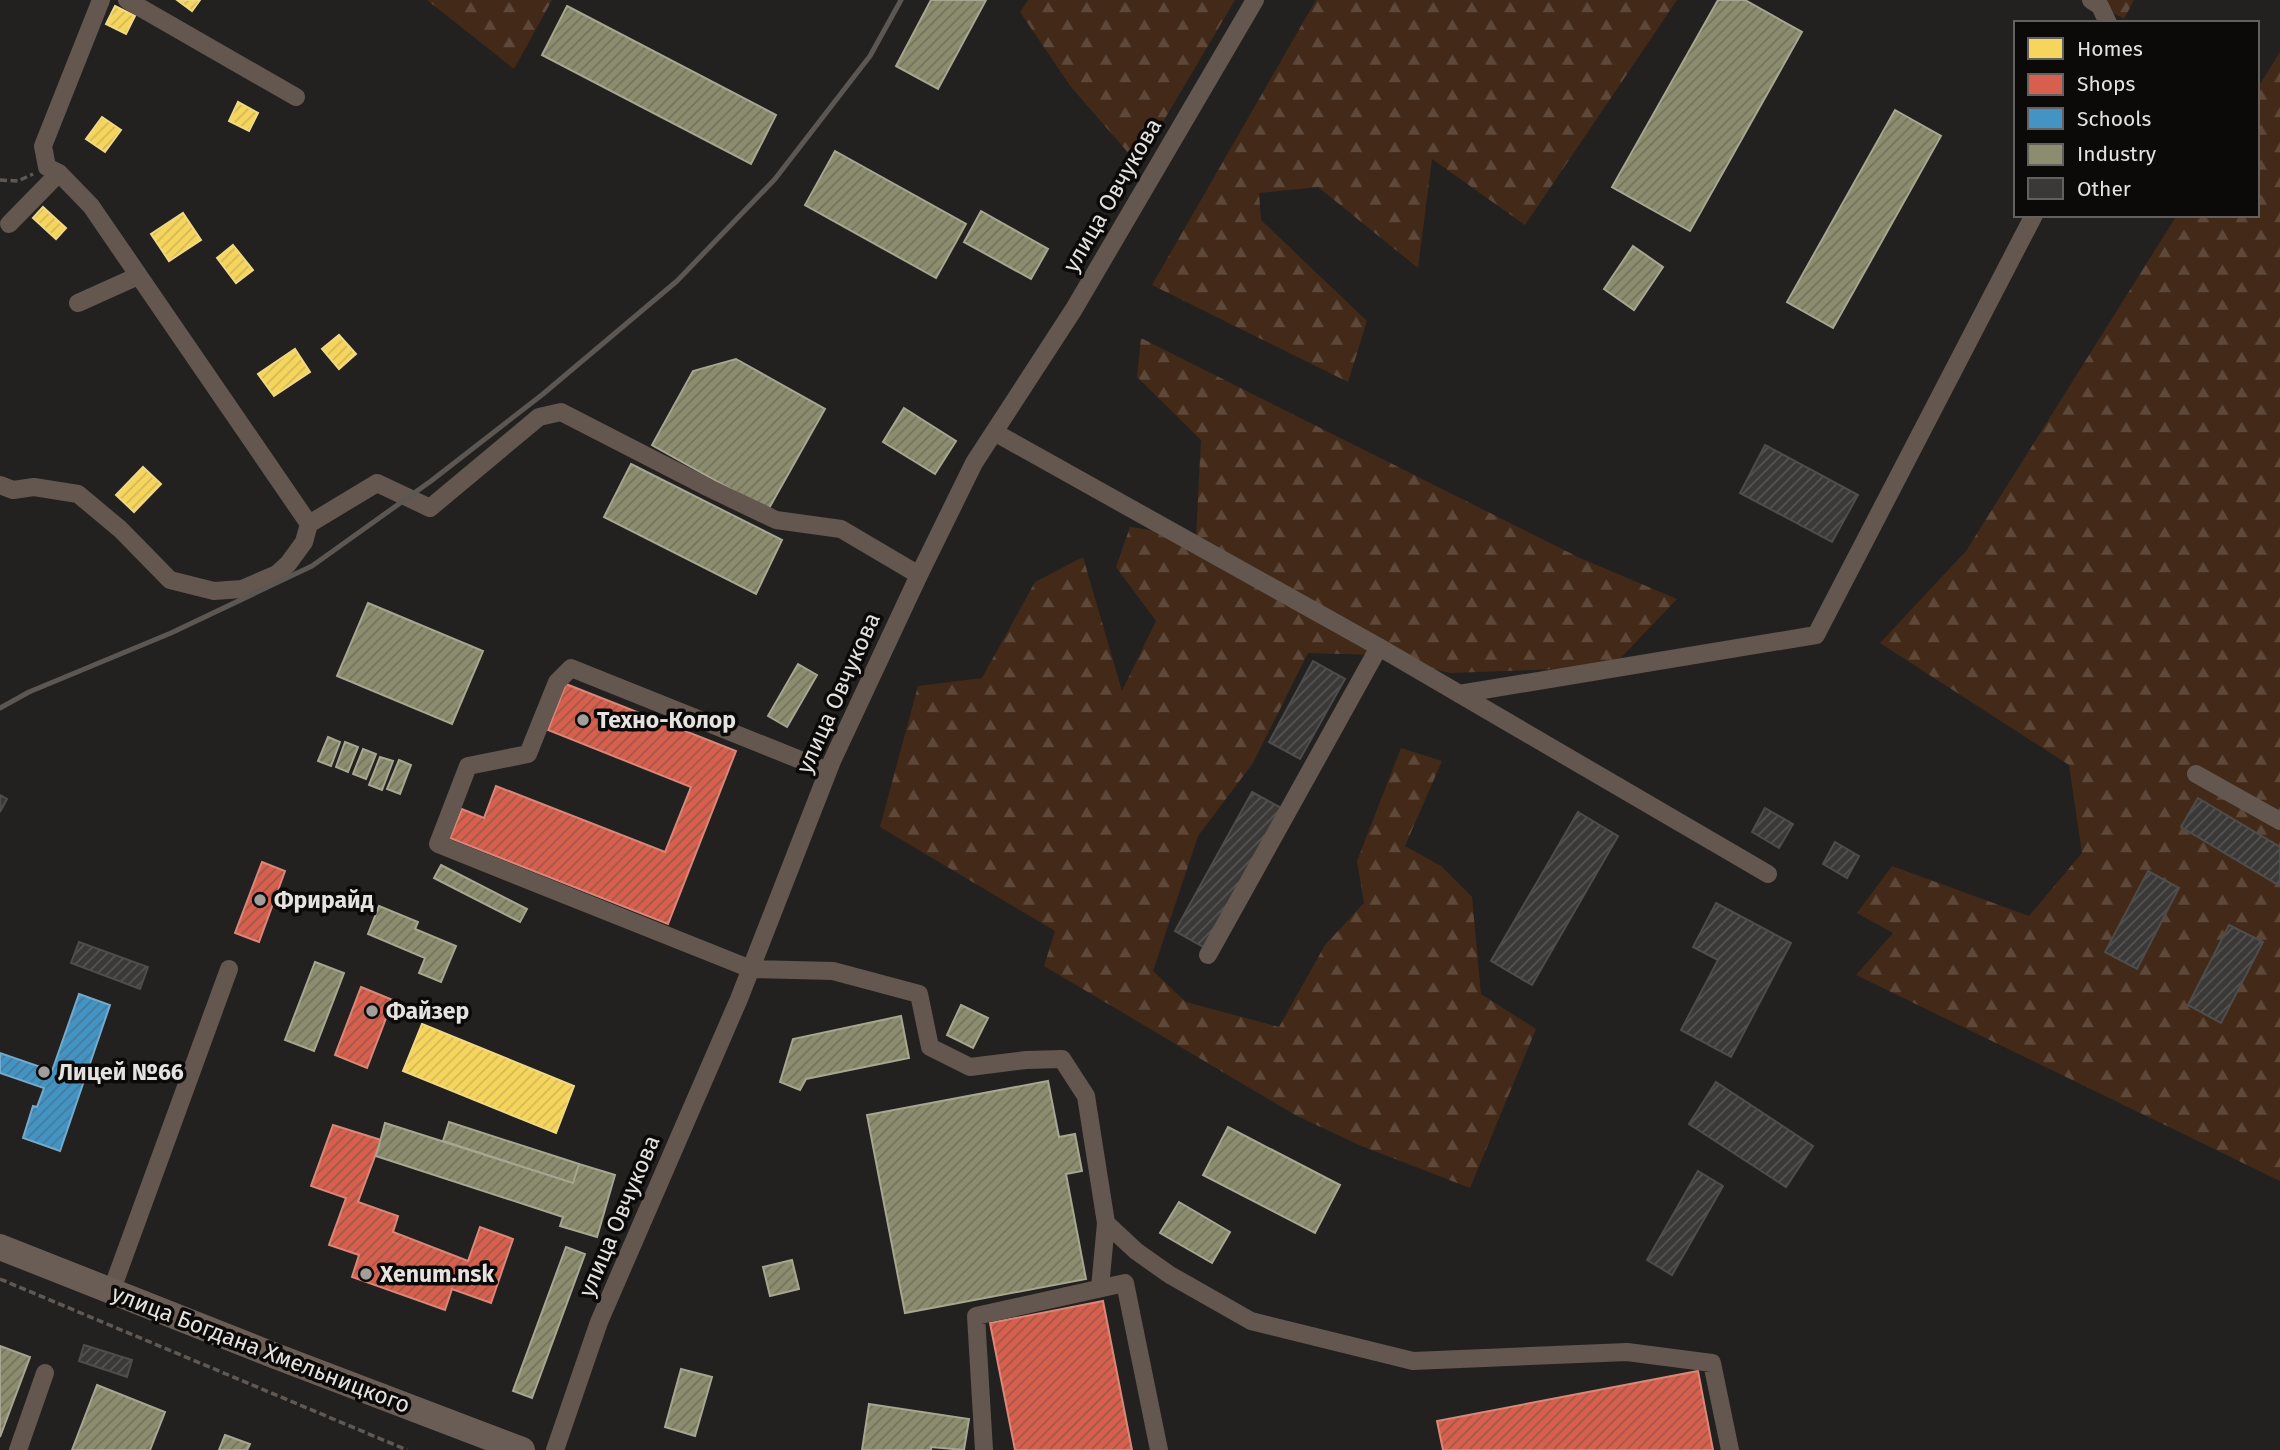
<svg xmlns="http://www.w3.org/2000/svg" width="2280" height="1450" font-family="'Fira Sans',sans-serif">
<style>
.forest{fill:url(#forest-firs)}
.homes{fill:url(#homes-hatch);stroke:#f1d984;stroke-width:2}
.shops{fill:url(#shops-hatch);stroke:#da8779;stroke-width:2}
.schools{fill:url(#schools-hatch);stroke:#74abcc;stroke-width:2}
.industry{fill:url(#industry-hatch);stroke:#a7a690;stroke-width:2}
.building{fill:url(#building-hatch);stroke:#4f4d4c;stroke-width:2}
.lines{fill:none;stroke-linecap:round;stroke-linejoin:round}
.path{stroke:#605853;stroke-width:3.5;stroke-dasharray:7 3.5;stroke-linecap:butt}
.minor{stroke:#63574f;stroke-width:18}
.highway{stroke:#6a5d56;stroke-width:26}
.rail{stroke:#5c5752;stroke-width:5}
.poi-dot{fill:#a19e9c;stroke:#0c0a09;stroke-width:2.5}
.labels{text-anchor:middle;dominant-baseline:central;stroke-width:7;stroke-linejoin:round;paint-order:stroke}
.street-label{font-size:23px;fill:#e5e2e0;stroke:#0c0a09}
.poi-label{font-size:23px;font-weight:bold;fill:#e5e2e0;stroke:#0c0a09;text-anchor:start}
</style>
<defs>
<pattern id="forest-firs" width="22" height="20" patternUnits="userSpaceOnUse" patternTransform="scale(1.75)"><rect width="22" height="20" fill="#422918"/><path d="M5 1l3.5 6h-7zM16 11l3.5 6h-7z" fill="#5d4839"/></pattern>
<pattern id="homes-hatch" width="6" height="6" patternUnits="userSpaceOnUse" patternTransform="scale(1.75)"><rect width="6" height="6" fill="#f6d55c"/><path d="M-1 1l2-2M0 6l6-6M5 7l2-2" fill="none" stroke="#d3b857"/></pattern>
<pattern id="shops-hatch" width="6" height="6" patternUnits="userSpaceOnUse" patternTransform="scale(1.75)"><rect width="6" height="6" fill="#d6604d"/><path d="M-1 1l2-2M0 6l6-6M5 7l2-2" fill="none" stroke="#a3564a"/></pattern>
<pattern id="schools-hatch" width="6" height="6" patternUnits="userSpaceOnUse" patternTransform="scale(1.75)"><rect width="6" height="6" fill="#4393c3"/><path d="M-1 1l2-2M0 6l6-6M5 7l2-2" fill="none" stroke="#447b9d"/></pattern>
<pattern id="industry-hatch" width="6" height="6" patternUnits="userSpaceOnUse" patternTransform="scale(1.75)"><rect width="6" height="6" fill="#8c8c6e"/><path d="M-1 1l2-2M0 6l6-6M5 7l2-2" fill="none" stroke="#73735f"/></pattern>
<pattern id="building-hatch" width="6" height="6" patternUnits="userSpaceOnUse" patternTransform="scale(1.75)"><rect width="6" height="6" fill="#3b3937"/><path d="M-1 1l2-2M0 6l6-6M5 7l2-2" fill="none" stroke="#575554"/></pattern>
</defs>
<rect width="100%" height="100%" fill="#23211f"/>
<path class="forest" d="M427,0H552L514,69Z
M1028,0H1235L1138,164L1071,87L1020,12Z
M1316,0H1677L1525,225L1432,159L1418,268L1318,187L1259,193L1261,220L1367,321L1348,382L1152,285Z
M2089,0H2134L2124,19Z
M2280,52V1181L1856,975L1893,933L1857,913L1892,866L2029,916L2082,853L2069,765L1880,643L1966,551L2177,215H2257V89Z
M1141,338L1580,558L1677,599L1612,667L1450,673L1376,655L1308,653L1253,763L1198,836L1153,971L1186,1002L1279,1027L1325,945L1364,903L1357,861L1401,748L1442,761L1405,846L1441,866L1472,897L1481,994L1536,1029L1470,1188L1359,1145L1297,1116L1044,966L1055,931L880,827L918,686L982,678L1035,582L1083,557L1122,691L1156,621L1116,567L1130,527L1196,537L1201,440L1137,377Z"/>
<path class="homes" d="M177,0H200L192,11Z
M115,6L135,16L126,34L106,24Z
M238,102L258,113L249,131L229,121Z
M102,117L121,130L105,152L86,139Z
M43,207L66,228L56,239L33,218Z
M183,213L201,240L169,261L151,234Z
M233,245L253,270L236,283L217,258Z
M339,335L356,354L339,369L322,349Z
M295,349L310,372L274,396L258,374Z
M143,467L161,484L134,512L116,495Z
M422,1024L574,1086L556,1133L403,1071Z"/>
<path class="shops" d="M566,684L736,751L668,924L450,838L462,809L484,818L496,786L665,852L691,787L548,730Z
M262,862L285,871L259,942L235,933Z
M361,987L393,1000L367,1068L335,1055Z
M333,1125L381,1140L358,1202L398,1216L393,1232L468,1261L480,1227L513,1239L491,1303L452,1289L445,1310L352,1277L359,1255L329,1245L346,1198L311,1186Z
M1103,1301L1132,1450H1015L990,1323Z
M1698,1371L1713,1450H1443L1437,1421Z"/>
<path class="schools" d="M79,994L110,1005L60,1151L23,1138L33,1106L37,1107L44,1088L0,1073V1053L52,1071Z"/>
<path class="industry" d="M931,0H986L938,89L896,66Z
M1718,0H1745L1802,32L1690,231L1612,187Z
M567,6L776,115L751,164L542,55Z
M1895,110L1941,136L1833,328L1787,302Z
M835,151L966,224L936,278L805,205Z
M981,211L1048,249L1031,279L964,242Z
M1633,246L1663,267L1634,310L1604,289Z
M736,359L825,409L768,510L652,445L693,371Z
M904,408L956,441L935,474L883,442Z
M631,464L782,540L756,594L604,517Z
M368,603L483,651L452,724L337,676Z
M798,664L817,675L787,727L768,716Z
M328,737L340,742L331,766L318,761Z
M345,742L358,747L348,772L336,767Z
M363,749L376,754L366,779L353,774Z
M380,757L393,761L382,790L369,785Z
M399,760L411,765L400,794L387,789Z
M441,865L527,909L520,922L434,878Z
M379,906L418,922L415,929L456,946L441,982L419,973L425,958L368,934Z
M315,962L344,973L314,1051L285,1040Z
M961,1005L988,1018L973,1048L947,1035Z
M901,1016L909,1058L806,1079L800,1090L780,1082L793,1039Z
M1048,1081L1059,1137L1075,1134L1082,1171L1066,1174L1086,1279L905,1313L867,1115Z
M449,1122L579,1164L573,1183L443,1141Z
M385,1123L573,1183L579,1164L615,1175L597,1237L560,1226L563,1217L376,1156Z
M1228,1127L1340,1185L1315,1233L1203,1175Z
M1179,1202L1230,1232L1212,1263L1160,1233Z
M566,1247L585,1254L532,1398L513,1391Z
M792,1260L799,1289L770,1296L763,1267Z
M0,1346L30,1357L0,1437Z
M681,1369L712,1377L695,1436L665,1427Z
M97,1385L165,1412L150,1450H72Z
M869,1404L969,1419L964,1450L931,1447V1450H862Z
M225,1435L250,1444L247,1450H219Z"/>
<path class="building" d="M1765,445L1858,495L1832,542L1740,493Z
M1313,661L1345,679L1300,759L1269,742Z
M1252,792L1283,809L1205,948L1175,931Z
M0,795L7,799L0,812Z
M2198,798L2280,847V886L2181,827Z
M1765,808L1793,824L1779,848L1752,832Z
M1578,812L1618,836L1532,985L1491,961Z
M1835,842L1859,856L1847,878L1823,864Z
M2148,871L2179,888L2137,969L2105,952Z
M1716,903L1791,943L1731,1057L1681,1030L1718,960L1693,947Z
M2229,925L2263,942L2221,1023L2188,1005Z
M79,942L148,967L140,989L71,963Z
M1716,1082L1813,1146L1786,1187L1689,1124Z
M1698,1171L1723,1186L1672,1275L1647,1260Z
M84,1345L132,1360L127,1377L79,1361Z"/>
<g class="lines">
<path class="path" d="M0,180L18,181L33,174
M0,1279L407,1450"/>
<path class="minor" d="M127,0L296,97
M2091,0L2100,6L2108,23
M9,224L59,173
M78,303L138,276
M994,432L1379,647L1208,955
M0,485L13,490L34,487L78,494L120,529L170,580L214,591L242,589L277,574L288,564L304,542L309,524L91,206L59,173L47,167L43,146L101,0
M309,524L377,483L430,508L539,417L561,412L709,488L776,520L841,529L919,575
M1379,647L1768,874
M1459,694L1816,635L2034,215
M828,771L571,668L557,682L528,754L468,766L438,844L751,969L833,971L919,994L930,1047L970,1067L1026,1060L1062,1059L1086,1096L1106,1223L1136,1251L1170,1275L1251,1321L1413,1361L1627,1352L1712,1363L1730,1450
M2196,774L2280,821
M1100,1288L1106,1223
M111,1292L229,969
M18,1450L45,1373
M555,1450L599,1322L739,999L832,761L919,575L974,463L1074,309L1255,0
M984,1450L976,1316L1125,1283L1159,1450"/>
<path class="highway" d="M0,1247L278,1357L522,1450"/>
<path class="rail" d="M0,708L29,692L171,633L312,566L431,481L543,394L677,281L775,179L870,56L901,0"/>
</g>
<g class="poi-dot">
<circle cx="583" cy="720" r="7"/>
<circle cx="260" cy="900" r="7"/>
<circle cx="372" cy="1011" r="7"/>
<circle cx="44" cy="1072" r="7"/>
<circle cx="366" cy="1274" r="7"/>
</g>
<g class="labels">
<g class="street-label">
<text transform="translate(1112 195) rotate(-60)">улица Овчукова</text>
<text transform="translate(838 693) rotate(-66)">улица Овчукова</text>
<text transform="translate(619 1216) rotate(-67)">улица Овчукова</text>
<text transform="translate(261 1349) rotate(21)">улица Богдана Хмельницкого</text>
</g>
<g class="poi-label">
<text x="597" y="720">Техно-Колор</text>
<text x="274" y="900">Фрирайд</text>
<text x="386" y="1011">Файзер</text>
<text x="58" y="1072">Лицей №66</text>
<text x="380" y="1274">Xenum.nsk</text>
</g>
</g>
<rect x="2014" y="21" width="245" height="196" fill="#0c0a09" stroke="#63605f" stroke-width="2"/>
<rect x="2028" y="38" width="35" height="21" fill="#f6d55c" stroke="#63605f" stroke-width="2"/>
<text x="2077" y="56" font-size="21" fill="#e5e2e0">Homes</text>
<rect x="2028" y="74" width="35" height="21" fill="#d6604d" stroke="#63605f" stroke-width="2"/>
<text x="2077" y="91" font-size="21" fill="#e5e2e0">Shops</text>
<rect x="2028" y="108" width="35" height="21" fill="#4393c3" stroke="#63605f" stroke-width="2"/>
<text x="2077" y="126" font-size="21" fill="#e5e2e0">Schools</text>
<rect x="2028" y="144" width="35" height="21" fill="#8c8c6e" stroke="#63605f" stroke-width="2"/>
<text x="2077" y="161" font-size="21" fill="#e5e2e0">Industry</text>
<rect x="2028" y="178" width="35" height="21" fill="#3b3937" stroke="#63605f" stroke-width="2"/>
<text x="2077" y="196" font-size="21" fill="#e5e2e0">Other</text>
</svg>
